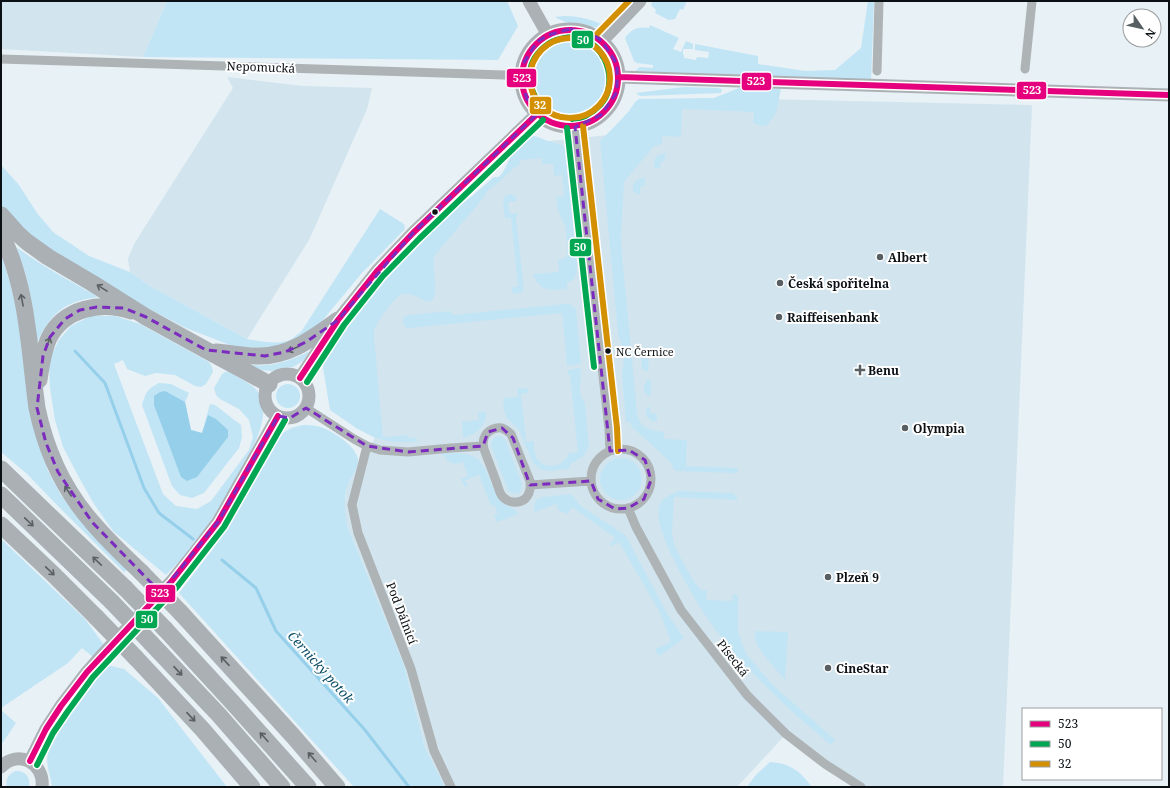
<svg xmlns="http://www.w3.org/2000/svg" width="1170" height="788" font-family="'Noto Serif',serif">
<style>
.built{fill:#d2e4ed}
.green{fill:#c2e5f6}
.water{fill:#95cfea}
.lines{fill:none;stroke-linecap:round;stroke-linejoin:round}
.stream{stroke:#95cfea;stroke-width:3}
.street{stroke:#aeb3b5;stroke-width:9}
.secondary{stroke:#acb1b5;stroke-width:13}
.highway{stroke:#aab0b4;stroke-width:17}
.highway-bridge{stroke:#aab0b4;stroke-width:17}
.bus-1-casing{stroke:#fff;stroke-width:9}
.bus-2-casing{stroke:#fff;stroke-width:9}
.bus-3-casing{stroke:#fff;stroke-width:9}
.bus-1{stroke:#e5007d;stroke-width:6}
.bus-2{stroke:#00a651;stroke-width:6}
.bus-3{stroke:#d39003;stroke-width:6}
.oneway{stroke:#5a6064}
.marked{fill:none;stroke:#7b2cbf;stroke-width:3;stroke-dasharray:8 5;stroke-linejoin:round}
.bus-dot{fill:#0a1013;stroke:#fff;stroke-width:1.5}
.poi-dot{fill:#575f62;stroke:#fff;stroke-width:1.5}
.labels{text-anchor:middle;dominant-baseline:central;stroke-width:4;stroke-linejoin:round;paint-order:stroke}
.bus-label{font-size:11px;fill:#0a1013;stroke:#fff;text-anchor:start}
.street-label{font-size:12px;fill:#0a1013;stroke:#fff}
.poi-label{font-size:12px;font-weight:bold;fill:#0a1013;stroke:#fff;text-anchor:start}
.water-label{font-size:13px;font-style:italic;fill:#0a4d66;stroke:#fff}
.line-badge{stroke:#fff;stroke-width:1.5}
.badge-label{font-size:11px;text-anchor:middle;font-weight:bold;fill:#fff}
</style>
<rect width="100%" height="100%" fill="#e7f1f6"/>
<path class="built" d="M1,1H167L143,57L1,49Z
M227,77L303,86L372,88L367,109L309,240L247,339L150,286L130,272L128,259L134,244L233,88Z
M714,98L1032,105L1003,787H861L786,734L737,787H445L425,748L404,665L348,528L344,511L347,486L375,438L367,322L530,143L648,131L676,99Z"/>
<path class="green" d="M167,1H507L518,26L498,60L143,57Z
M653,1H687L683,10L680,9L675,19L669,20L655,13L656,10L651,5Z
M868,1H874L871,81L636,71V70L640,67L653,68V65L637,63L634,61L625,38C631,29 638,26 649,28L650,25L679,38L673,49L681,52L686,41L693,44V49H683V55H684V58L696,60L697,57L708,58L709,52L695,50V44L758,56V64L805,71L835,70L861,48Z
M564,16C578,16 590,19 604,25C591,31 567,24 555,17Z
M533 77a37 37 0 1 1 74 0a37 37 0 1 1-74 0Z
M684,87L717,88L722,89L721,93L640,96L636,93Z
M739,88L781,89L776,113L766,126H761L753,123L754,112L682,109L681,137L662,136V144L654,146L624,182L621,237L622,255L637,411C640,430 648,429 664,432V439L687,440L686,466L738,468L737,473H734L677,471L674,470L672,465L668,460L632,427L629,422H626L622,375L624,358L623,350L618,333L600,141C610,131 619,122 629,111C632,107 634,102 639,99L714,98Z
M534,136L538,137L545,140L565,146L577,268C577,276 574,280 567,283V289C551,290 539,293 533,274L559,272L558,260L564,259L567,255L568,247L565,226L558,210L556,197L564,196L562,175L554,176L553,164H542V158L520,160L519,165L514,168L498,183L488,190L485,196L435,255C430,267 441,292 432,300C427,305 418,296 413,295C410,294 406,294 403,294C395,295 380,319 376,326C374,329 374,332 374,336L383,437L408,435L409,438H417V442H394L375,438L356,428L330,410L323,368L324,362L327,354L375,288L400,261L448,214L472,196L494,177H499C505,171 507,162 512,155C517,148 525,142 532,137Z
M665,153V162L661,161L660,169L656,168L654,166V160L658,155Z
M1,165L19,185L37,213L53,232L89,256L130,272L150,286L247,339C259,341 279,345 290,340C294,338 297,334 301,332L380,209L404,224L405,229L361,274L313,332L286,348L235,347L186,328L135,302L101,283L22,230L1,205Z
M642,178H645V186H641L640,194H637L633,191C632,184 636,179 642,178Z
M510,194C515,195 516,197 517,201L508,202L510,214L518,213L516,218L524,289L522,292L517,294L513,293L511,287H518L511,218H505L503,203L505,196Z
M16,247C42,266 70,281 98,297C64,302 53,311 37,342L26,275Z
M1,254L10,282L16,307L38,443L48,471L61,495L76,516L127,570L124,572L58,506L26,473L1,452Z
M565,304H570L576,309L581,364L567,366L562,313L409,328L405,327L403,323V318L408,315L451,311L452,315Z
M91,316H115L140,324L209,362L212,367L213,372L206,384L201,387L195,386L175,375L156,373L145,376L127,369L123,360L114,364L163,494L176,506L197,509L211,501L249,450L253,437L249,420L239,409L220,399L216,395L214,388L222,374L225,372H229C237,377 253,384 258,392C261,396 264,412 263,416C260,439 245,462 234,482C221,505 207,528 191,549C184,558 174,566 166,575L113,531L94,504L82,483L63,447L55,420L50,388L49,367L51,356L59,340L71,326Z
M308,352H309L303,361L293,367L282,368L272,371L261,370L247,364C253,365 260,366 266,365C281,364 295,358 308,352Z
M644,355H649L648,371H645L642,368L641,358Z
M581,368C582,382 576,390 585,403L589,446L585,454L581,458L572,463L568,469L549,471L541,470L533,463L519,430L506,417L504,410L503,398L518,397L517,389L524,388L528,389L529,393L521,394L526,442L534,441C534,447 534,455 538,460C547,471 566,465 569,453L578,452L570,375L568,374V370Z
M647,380H651V396L647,395L644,392V385Z
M159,383L171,384L189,393L185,402L191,430L202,433L210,404L215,405L241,425L242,437L239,448L204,493L192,498L180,495L172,486L142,405C146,392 147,389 159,383Z
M276 396a12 12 0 1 1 24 0a12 12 0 1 1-24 0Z
M650,406V413L657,414V421H651L646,415V409Z
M478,412H486C488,424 475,436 463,438L462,422L479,420Z
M303,425C307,425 312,425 316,426C329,428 356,445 358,459C359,469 351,477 348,485C343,497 345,515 348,528L404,665L425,748L445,787H354L179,593L219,541L237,513L272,446L283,433L291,428Z
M496,436H500L505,439L522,484L521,491L517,494L511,493L508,490L491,446L492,440Z
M453,453C480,453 483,462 492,485C494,490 496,495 499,499C504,506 513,506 519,514L497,522L494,515L498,513L494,505L491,506L479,475L465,480L468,487H465L461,479L468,476L463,462C454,465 455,464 447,461L445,456L443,457L442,454Z
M600 479a21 21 0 1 1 42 0a21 21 0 1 1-42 0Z
M679,491L733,493L737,497V500L674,497L672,532L674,544L678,553L693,580L700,589L707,591L706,600L732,601L733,594H736L738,597V631L742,644L747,655L774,686L835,740L831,745C792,713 755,679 724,640C702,614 685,583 670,552C665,540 653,515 661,502C665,496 673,494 679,491Z
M570,494C574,496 577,502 581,506L624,534L626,536L668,615L684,638L664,653L658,656L655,649L671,642L660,613L619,542L612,546L610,544L615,538L572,507L567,514L563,512H560L556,504L535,512L534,508L535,502L538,499L543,497Z
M1,539L85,619L104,645L94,658L82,648L68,663L1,708Z
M756,631L788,632L785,680C778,671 748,642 756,631Z
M107,665L124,669L158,698L227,787H52C51,776 45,765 48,753C50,747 55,740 58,734C72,710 90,688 107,665Z
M1,710L16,723L1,745Z
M770,762C790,763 800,771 812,787H747L755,776Z
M15,771C25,770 31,777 29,787H7C5,780 8,775 15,771Z"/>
<path class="water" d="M165,391L185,402L191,430L202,433L208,415L216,419L228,430V437L197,477L187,481L181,477L154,405V396L160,392Z"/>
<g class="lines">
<path class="stream" d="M75,351L105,383L144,488L159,513L193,539
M222,560L256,588L276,631L365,730L409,787"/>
<path class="street" d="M1,59L504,75L521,77
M1025,69L1032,1
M877,71L879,1
M575,127L609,429L610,451
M306,408L354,439L367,446L380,450L408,452L451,448L483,446
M497,428C503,427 506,430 511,434L530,481C531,488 530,494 525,499C518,504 508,503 502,496C499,492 498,486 496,481C492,470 488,460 484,449C481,439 486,430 497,428Z
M367,446L352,505L358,533L411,669L434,751L451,787
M591 479a30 30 0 1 1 60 0a30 30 0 1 1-60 0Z
M530,485L591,481
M628,508L636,527L681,610L747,695L786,734L825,764L861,787"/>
<path class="secondary" d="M529,1L548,35
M521 78a49 49 0 1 1 98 0a49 49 0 1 1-98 0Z
M602,41L640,1
M619,77L1169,95
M265 396a22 22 0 1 1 44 0a22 22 0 1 1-44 0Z
M300,378L338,320L377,271L413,233L537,114
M30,761L46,729L61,706L87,672L103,654L171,582L196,551L218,522L278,416
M1,767C18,749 45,763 42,787"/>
<path class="highway" d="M1,215L17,233L27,242L48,257L92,283L146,317L206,350L269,384
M1,234C28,287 29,350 37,408C46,451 63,489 92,522C107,540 124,556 141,572
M216,352C230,353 243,356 257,356C289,357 313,338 338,320
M39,380C41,366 43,351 49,338C64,308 101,301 131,311
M1,469L125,588
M1,495L112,602
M1,525L54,575L96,617
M181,613L293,736L337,787
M165,629L233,703L308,787
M151,643L219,715L282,787
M136,658L203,730L252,787"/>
<path class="highway-bridge" d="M141,572L181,613
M125,588L165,629
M112,602L151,643
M96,617L136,658"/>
<g class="bus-1-casing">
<path id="bus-1" d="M522 78a48 48 0 1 1 96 0a48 48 0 1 1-96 0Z
M619,77L1169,95
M300,378L338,320L377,271L413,233L537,114
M30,761L46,729L61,706L87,672L171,582L218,522L278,416"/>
</g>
<g class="bus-2-casing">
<path id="bus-2" d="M543,109C532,95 525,79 533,61C538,51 549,41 560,39C564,38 569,37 573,37C575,37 579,38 581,39C603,45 613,70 608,91C606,101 596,110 587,115C583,118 577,118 572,119
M567,128L594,367
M307,382L344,325L383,276L419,239L543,120
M37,765L53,733L68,711L93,677L177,587L224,527L285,420"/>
</g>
<g class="bus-3-casing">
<path id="bus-3" d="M596,35L629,1
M530 78a40 40 0 1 1 80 0a40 40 0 1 1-80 0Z
M583,126L617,428L618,451"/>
</g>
<use href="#bus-1" class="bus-1"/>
<use href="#bus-2" class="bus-2"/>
<use href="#bus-3" class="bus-3"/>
</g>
<defs><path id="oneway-shaft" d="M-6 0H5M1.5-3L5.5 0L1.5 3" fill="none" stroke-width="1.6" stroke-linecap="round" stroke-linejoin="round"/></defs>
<g class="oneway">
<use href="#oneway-shaft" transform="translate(102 288) rotate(-148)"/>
<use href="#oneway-shaft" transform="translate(22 300) rotate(-101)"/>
<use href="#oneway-shaft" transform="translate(48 343) rotate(-69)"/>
<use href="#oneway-shaft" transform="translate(293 349) rotate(156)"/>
<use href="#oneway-shaft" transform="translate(68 491) rotate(-123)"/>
<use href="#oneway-shaft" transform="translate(29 522) rotate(44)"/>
<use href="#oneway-shaft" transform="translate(97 561) rotate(-136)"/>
<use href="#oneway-shaft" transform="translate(50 571) rotate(44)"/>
<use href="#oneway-shaft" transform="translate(225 661) rotate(-133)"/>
<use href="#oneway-shaft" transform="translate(178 671) rotate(47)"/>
<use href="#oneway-shaft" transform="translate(191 717) rotate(47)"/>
<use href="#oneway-shaft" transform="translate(264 737) rotate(-132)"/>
<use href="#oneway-shaft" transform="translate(312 757) rotate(-131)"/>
</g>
<path class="marked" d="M570,29L592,34L602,41L617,64V92L601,115L575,127L610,451L629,450L645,460L651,480L644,499L628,508L615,509L598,499L591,481L530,485L513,438L502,428L488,432L483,446L408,452L367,446L306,408L290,418L278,416L218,522L161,593L92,522L58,472L46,443L37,408L43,356L50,337L65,319L80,310L97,307L124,308L146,317L206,350L265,356L285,352L306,342L338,320L413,233L537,114L528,103L521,77L523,64L537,42L548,35Z"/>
<g class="bus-dot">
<circle cx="435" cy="212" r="3.5"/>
<circle cx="608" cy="351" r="3.5"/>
</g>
<g class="poi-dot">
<circle cx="880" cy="257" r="4"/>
<circle cx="780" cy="283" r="4"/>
<circle cx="779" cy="317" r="4"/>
<path d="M858 364h4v4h4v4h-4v4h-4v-4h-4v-4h4z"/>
<circle cx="905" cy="428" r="4"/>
<circle cx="828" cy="577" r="4"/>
<circle cx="828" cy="668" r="4"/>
</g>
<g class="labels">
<g class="bus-label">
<text x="616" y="351">NC Černice</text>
</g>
<g class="street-label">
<text transform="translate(261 67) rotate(2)">Nepomucká</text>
<text transform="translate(402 613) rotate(69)">Pod Dálnicí</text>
<text transform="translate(733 658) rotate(52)">Písecká</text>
</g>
<g class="poi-label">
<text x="888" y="257">Albert</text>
<text x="788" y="283">Česká spořitelna</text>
<text x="787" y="317">Raiffeisenbank</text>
<text x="868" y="370">Benu</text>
<text x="913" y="428">Olympia</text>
<text x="836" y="577">Plzeň 9</text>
<text x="836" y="668">CineStar</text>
</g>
<g class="water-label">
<text transform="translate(321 667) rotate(48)">Černický potok</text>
</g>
</g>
<g class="line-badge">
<rect x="571" y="30" width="23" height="19" rx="4" fill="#00a651"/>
<rect x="506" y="68" width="31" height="20" rx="4" fill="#e5007d"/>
<rect x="741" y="72" width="31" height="19" rx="4" fill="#e5007d"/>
<rect x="1016" y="81" width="31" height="19" rx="4" fill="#e5007d"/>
<rect x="529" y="96" width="23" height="19" rx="4" fill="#d39003"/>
<rect x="569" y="238" width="23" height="19" rx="4" fill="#00a651"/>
<rect x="145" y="584" width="31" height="19" rx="4" fill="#e5007d"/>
<rect x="135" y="610" width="23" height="19" rx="4" fill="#00a651"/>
</g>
<g class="badge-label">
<text x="583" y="44">50</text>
<text x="522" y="82">523</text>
<text x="756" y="85">523</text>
<text x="1032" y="94">523</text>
<text x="540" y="109">32</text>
<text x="580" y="251">50</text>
<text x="160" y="597">523</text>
<text x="147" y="623">50</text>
</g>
<rect width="1170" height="788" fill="none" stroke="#0a1013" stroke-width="4"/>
<rect x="1022" y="708" width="140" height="72" fill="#ffffff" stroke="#9d9fa1"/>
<rect x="1030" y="721" width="20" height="6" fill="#e5007d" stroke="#9d9fa1"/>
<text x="1058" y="728" font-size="12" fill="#0a1013">523</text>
<rect x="1030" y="741" width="20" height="6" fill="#00a651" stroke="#9d9fa1"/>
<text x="1058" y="748" font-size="12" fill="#0a1013">50</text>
<rect x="1030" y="761" width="20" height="6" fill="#d39003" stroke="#9d9fa1"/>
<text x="1058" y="768" font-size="12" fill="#0a1013">32</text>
<g transform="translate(1142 28) rotate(124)"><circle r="19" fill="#ffffff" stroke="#9d9fa1"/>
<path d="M0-3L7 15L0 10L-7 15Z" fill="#575f62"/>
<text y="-6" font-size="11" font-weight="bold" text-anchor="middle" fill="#0a1013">N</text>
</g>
</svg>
